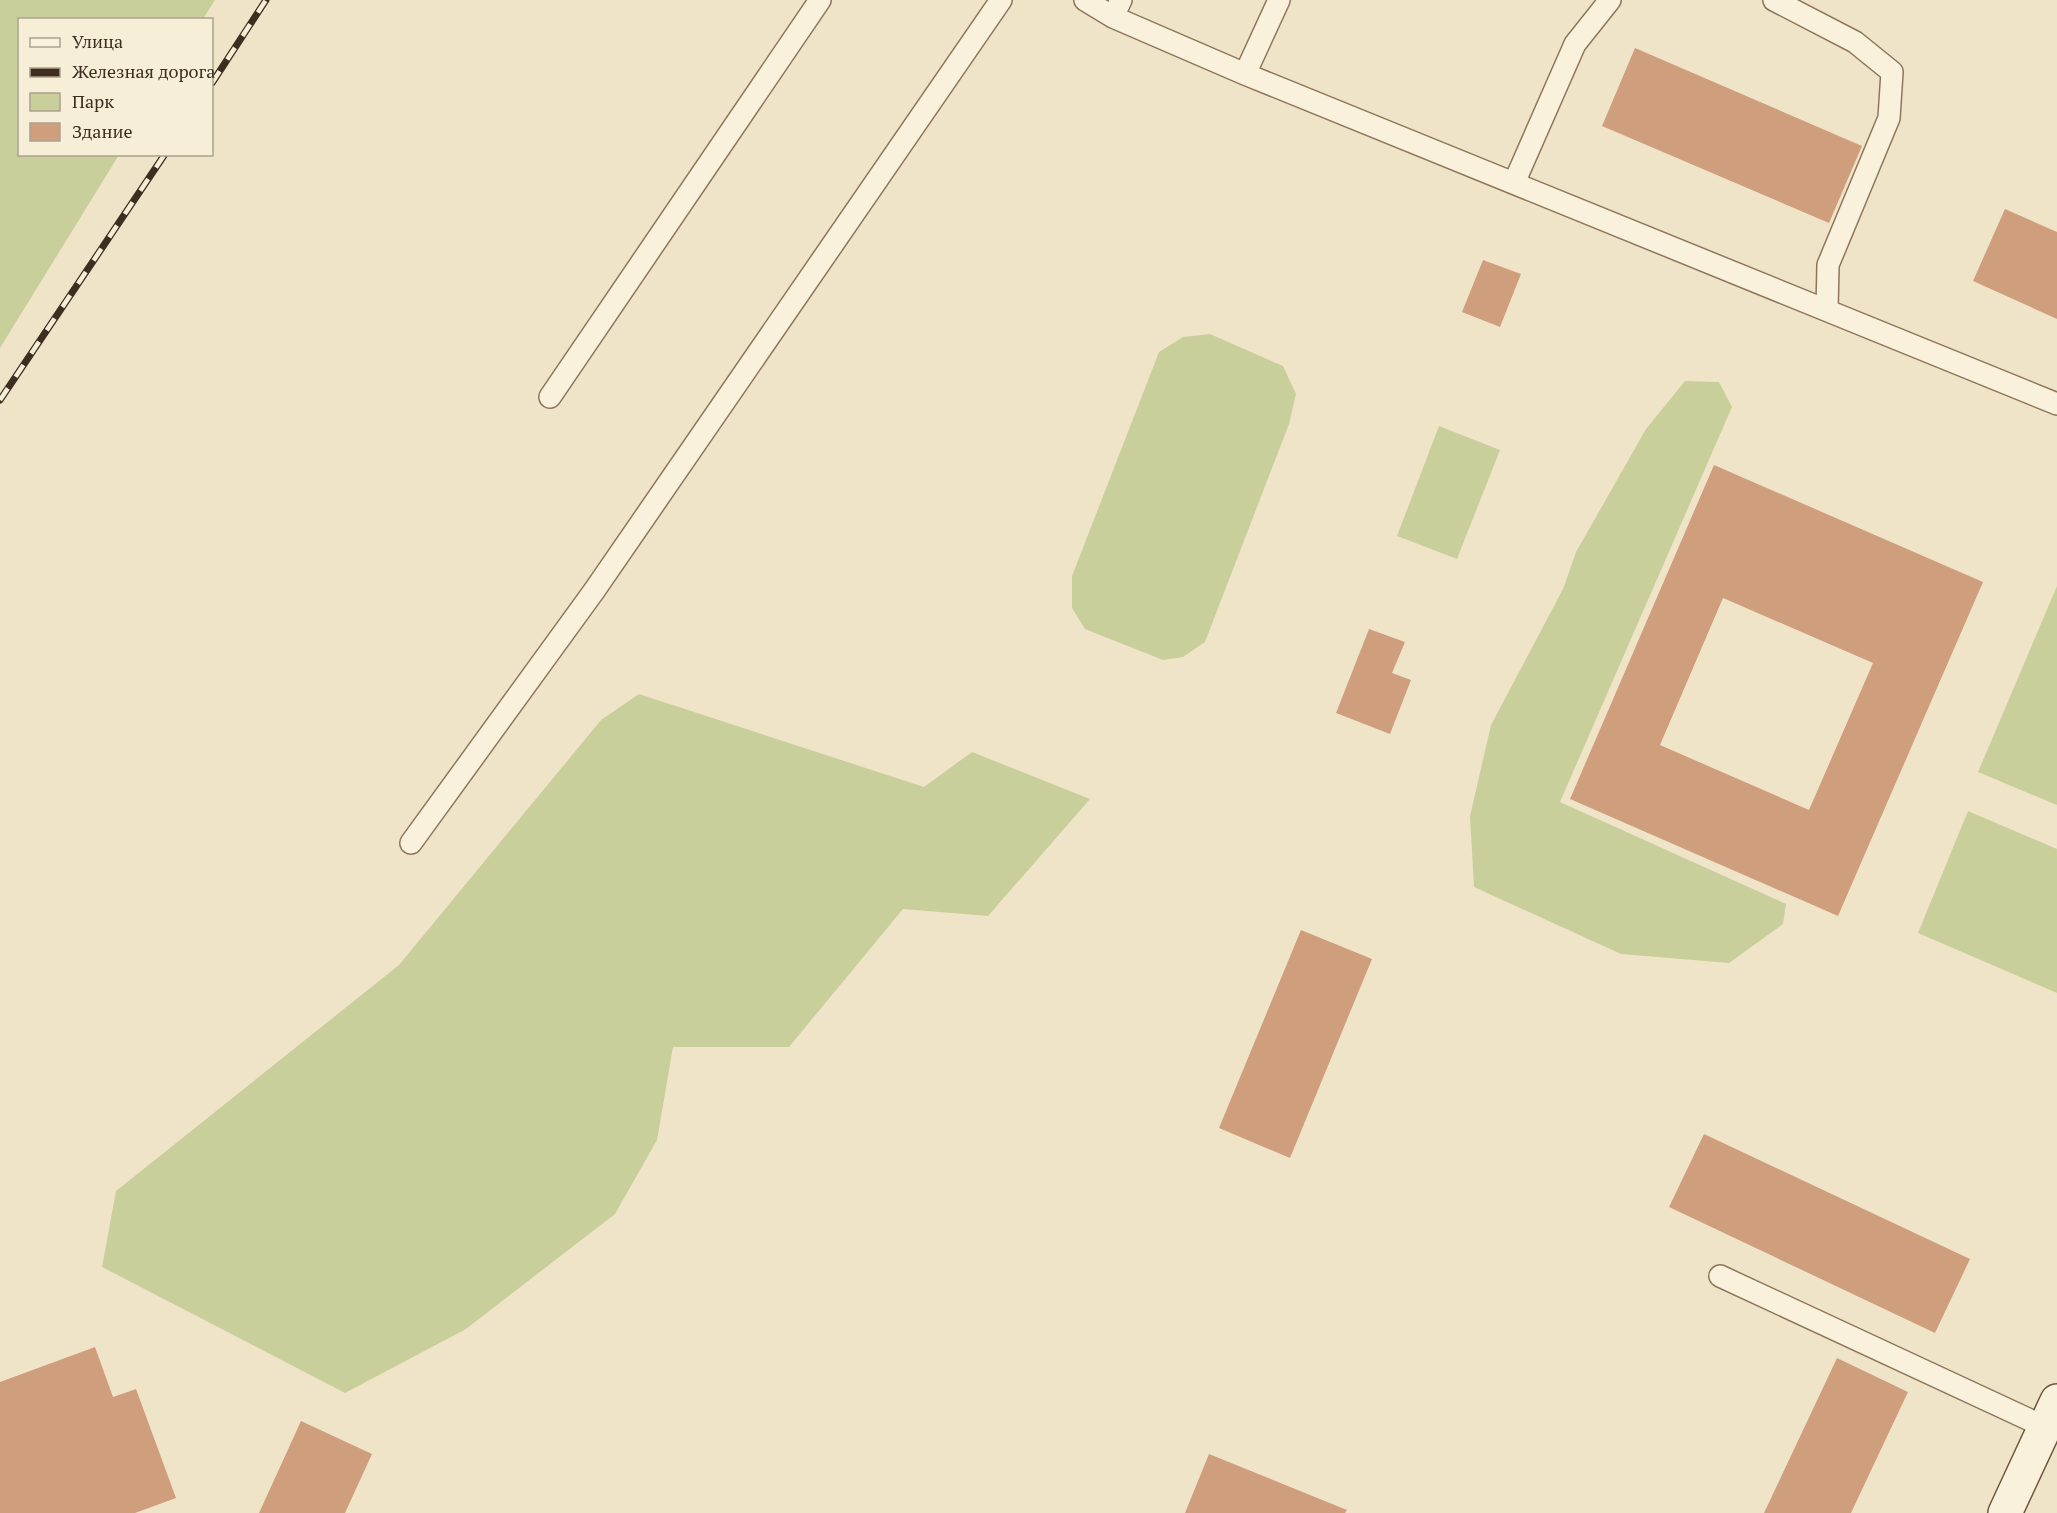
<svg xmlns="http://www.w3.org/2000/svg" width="2057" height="1513" font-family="'PT Serif',serif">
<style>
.green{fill:#c9cf9b}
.building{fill:#cf9f7d;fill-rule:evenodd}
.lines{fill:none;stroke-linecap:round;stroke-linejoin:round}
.lane-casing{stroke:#8d765c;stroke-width:24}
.secondary-casing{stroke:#6f573f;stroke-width:36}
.lane{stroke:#faf1dc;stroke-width:21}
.secondary{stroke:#faf1dc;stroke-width:33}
.rail-casing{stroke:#3d2e20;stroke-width:7}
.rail{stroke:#f7eed8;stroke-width:4.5;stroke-dasharray:14;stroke-linecap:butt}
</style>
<rect width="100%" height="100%" fill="#f0e4c8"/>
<path class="green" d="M0,0H215L203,19L20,20V154L119,155L0,348Z
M1210,334L1283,366L1296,394L1289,424L1205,642L1183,657L1163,660L1085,629L1072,608V576L1159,352L1183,337Z
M1685,381L1719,382L1732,407L1560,802L1786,904L1783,924L1729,963L1621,954L1474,887L1470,816L1491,725L1563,589L1576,552L1646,429Z
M1439,426L1500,450L1457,559L1397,536Z
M2057,586V805L1978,772Z
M639,694L924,787L972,752L1090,799L988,916L903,909L789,1047H673L657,1140L615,1214L466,1329L345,1393L102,1267L116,1191L399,965L601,720Z
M1968,811L2057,849V993L1918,933Z"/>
<path class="building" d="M1635,48L1862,146L1829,223L1602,126Z
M2005,209L2057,232V319L1973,281Z
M1483,260L1521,274L1500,327L1462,312Z
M1714,465L1983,582L1838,916L1570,799ZM1723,598L1873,663L1809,810L1660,745Z
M1369,629L1405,642L1392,673L1411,680L1390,734L1336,713Z
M1301,930L1372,959L1290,1158L1219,1128Z
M1704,1134L1970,1259L1935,1333L1669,1207Z
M95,1347L113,1397L136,1389L176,1498L135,1513H0V1382Z
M1837,1358L1908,1392L1851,1513H1764Z
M301,1421L372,1454L345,1513H259Z
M1209,1454L1347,1510L1345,1513H1185Z"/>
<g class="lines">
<g class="lane-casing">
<path id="lane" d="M1085,0L1113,17L1245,74L2057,404
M1774,0L1855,42L1892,72L1889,118L1828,265L1827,310
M1113,17L1121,0
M1245,74L1279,0
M1514,183L1575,44L1610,0
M550,397L820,0
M411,843L594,591L1001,0
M1720,1276L2045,1427"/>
</g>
<g class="secondary-casing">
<path id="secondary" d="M2005,1513L2057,1401"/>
</g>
<use href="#lane" class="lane"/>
<use href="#secondary" class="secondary"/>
<g class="rail-casing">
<path id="rail" d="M212,83L266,0
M0,400L165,154"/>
</g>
<use href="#rail" class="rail"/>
</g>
<rect x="18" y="18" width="195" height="138" fill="#f7eed8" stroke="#ada18e" stroke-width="1.5"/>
<rect x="30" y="38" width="30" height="9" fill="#faf1dc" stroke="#ada18e" stroke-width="1.5"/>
<text x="72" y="48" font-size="18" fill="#3d2e20">Улица</text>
<rect x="30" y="68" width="30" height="9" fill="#3d2e20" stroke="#ada18e" stroke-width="1.5"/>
<text x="72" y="78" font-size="18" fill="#3d2e20">Железная дорога</text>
<rect x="30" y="93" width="30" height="18" fill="#c9cf9b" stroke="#ada18e" stroke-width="1.5"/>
<text x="72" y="108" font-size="18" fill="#3d2e20">Парк</text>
<rect x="30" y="123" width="30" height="18" fill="#cf9f7d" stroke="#ada18e" stroke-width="1.5"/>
<text x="72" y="138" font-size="18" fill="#3d2e20">Здание</text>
</svg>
